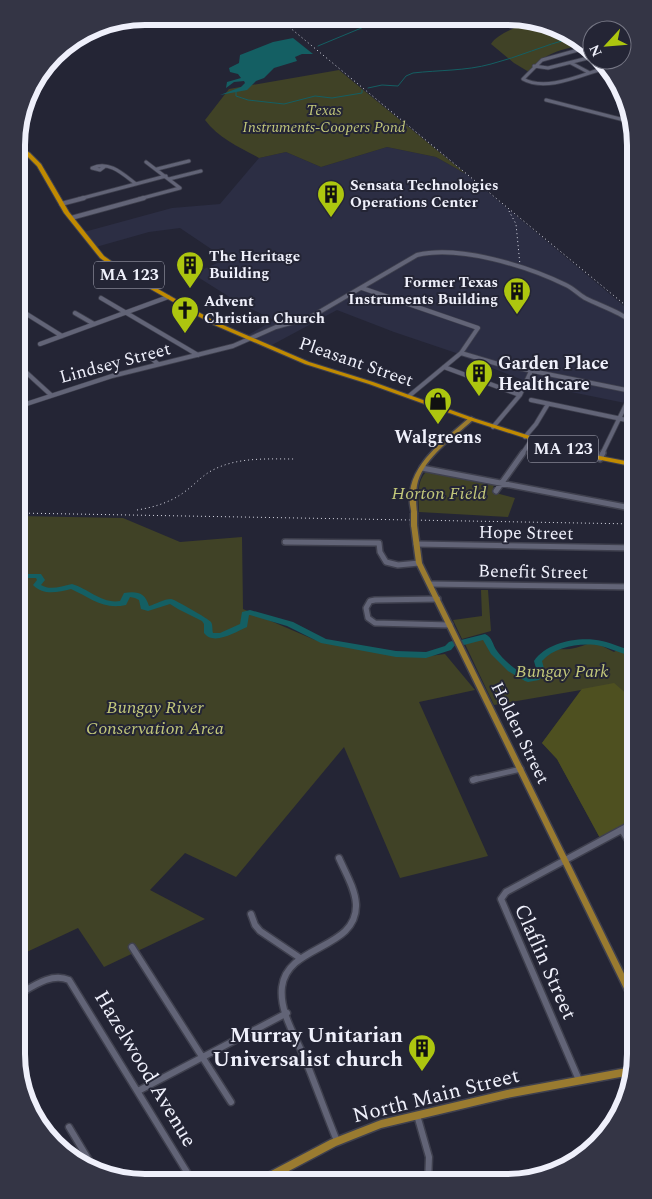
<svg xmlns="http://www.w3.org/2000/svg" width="652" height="1199" font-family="Spectral,serif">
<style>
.built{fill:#2c2e44}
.green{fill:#404226}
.forest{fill:#4e5020}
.water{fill:#145f63}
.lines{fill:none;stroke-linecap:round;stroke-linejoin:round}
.stream{stroke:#145f63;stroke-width:1}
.river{fill:#145f63;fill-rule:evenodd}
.minor-far3-casing{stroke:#3f404e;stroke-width:4.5}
.minor-far2-casing{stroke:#3f404e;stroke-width:5.5}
.minor-far1-casing{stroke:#3f404e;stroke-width:8}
.minor-casing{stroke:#3f404e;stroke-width:9}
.major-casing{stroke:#3f404e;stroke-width:3}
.highway-casing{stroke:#3f404e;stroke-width:2}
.minor-far3{stroke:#626477;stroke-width:3}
.minor-far2{stroke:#626477;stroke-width:4}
.minor-far1{stroke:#626477;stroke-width:5}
.minor{stroke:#626477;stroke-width:6}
.major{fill:#9a7b30;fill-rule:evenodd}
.highway{fill:#c08a01;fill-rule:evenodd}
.rail{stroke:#d9dae6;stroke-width:1;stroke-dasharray:1 3;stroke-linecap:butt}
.major-bridge-casing{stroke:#3f404e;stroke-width:9;stroke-linecap:butt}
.major-bridge{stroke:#9a7b30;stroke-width:6}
.labels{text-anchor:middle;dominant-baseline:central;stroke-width:4;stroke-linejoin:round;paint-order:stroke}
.far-park-label{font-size:15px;font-style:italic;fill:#c2c77a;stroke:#242535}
.far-poi-label{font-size:15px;font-weight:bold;fill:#eff0fb;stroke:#242535;text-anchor:start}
.shield{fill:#242535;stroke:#b2b3c0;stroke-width:1}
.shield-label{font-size:16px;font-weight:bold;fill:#eff0fb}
.street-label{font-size:18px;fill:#eff0fb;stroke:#242535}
.poi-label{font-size:18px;font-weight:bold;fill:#eff0fb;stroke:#242535;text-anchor:start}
.park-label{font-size:18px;font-style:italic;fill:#c2c77a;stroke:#242535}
.near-street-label{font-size:21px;fill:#eff0fb;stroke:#242535}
.near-poi-label{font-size:21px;font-weight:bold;fill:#eff0fb;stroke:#242535;text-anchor:end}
.rim{fill:none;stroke:#eff0fb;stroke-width:6}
</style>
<rect width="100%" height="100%" fill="#242535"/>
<path class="built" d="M387,147L436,157L466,174L636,316V420L624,417L630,404L522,382L523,380L461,356L462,355L394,332L337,310L270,346L248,335L274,320L239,303L193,274L226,259L180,228L149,232L96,247L84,232L172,208L220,204L259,158L286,152L321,167Z"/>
<path class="green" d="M531,19L584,45C562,49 543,53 529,72L514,63L491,44C497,33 520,27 531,19Z
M339,70L466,174L436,157L387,147L321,167L286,152L259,158C241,148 218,138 205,120L229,89Z
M426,472L494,485L492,492L515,498L508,517L419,512C419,499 416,482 426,472Z
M17,516L123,518L180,542L242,537L243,609L315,640L422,657L445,654L475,690L419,702L488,856L400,878L344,747L236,877L185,853L150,890L205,919L104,967L78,928L16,957Z
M481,590H488L491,631L462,639L453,620L482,616Z
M479,637H485L489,641C490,655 516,675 528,679L536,678L540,672L538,661C547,646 556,650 570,649C578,648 586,644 594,642L614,652L617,650L626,653H636V818L600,838L557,759L542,743L581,690L494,705L464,642Z"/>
<path class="forest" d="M614,683L636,702V818L600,838L557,759L542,743L582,689Z"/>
<path class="water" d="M293,38L313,54H302L295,57L297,61L274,68L264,78L256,81L247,90L220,95L241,87L245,83L244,81L234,82L226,88L227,82L241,78L238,74L230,72L229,68L239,63L240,55L273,42Z"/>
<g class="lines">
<path class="stream" d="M375,24L389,21L390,18
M318,46L371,24
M368,88L382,85L398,86L406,76L413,73C438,70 466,71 491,64C519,57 544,45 572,38
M236,92V96L248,100L284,104L315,96L332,98L362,93V90"/>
<path class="river" d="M17,571L23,574H41L45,580L41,585C51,591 61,586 72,584C89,589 102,604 120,601L124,593C138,591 145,593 149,606C156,604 164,599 171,599C174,599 209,619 211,622C213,625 212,630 213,633H220L240,624L242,612L250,610L293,622L326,639L396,651L426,652L445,646L449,642L452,641L456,644L451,650L426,658L396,657L321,643L287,626L250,615H249L247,627C235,632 214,646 204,633V624L202,621L178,609L170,604L148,611L141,609L139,600L135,598L130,597L126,605C103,610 91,598 71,589C58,592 44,596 33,585L37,580L36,578H22L17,576Z
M485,634C493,638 492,644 497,651C503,660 522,677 534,676L537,672L534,661C547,642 580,636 602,641C613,643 624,650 636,650V656C623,655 613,649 601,646C583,642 555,646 542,661L545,672L539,680L528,682L525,681L508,671L491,654L483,640L464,645L460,642L461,640Z"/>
<g class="minor-far3-casing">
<path id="minor-far3" d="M304,17L308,20
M371,18V22
M589,47L542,60L523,79C546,92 581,75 605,68
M571,63L588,72
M534,66L548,68L592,57
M546,100L632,122
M104,167L100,170L92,168C109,160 123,174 136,184
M157,169L189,161
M169,179L201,171
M79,199L166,176
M139,199L180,188L146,162"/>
</g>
<g class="minor-far2-casing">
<path id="minor-far2" d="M61,204L84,198
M71,218L144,198
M362,288L478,328L461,353L409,396
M101,298L198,355
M17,308L62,336
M75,313L94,324
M40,344L168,297
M461,353L498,364L636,392
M149,356L158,364
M17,364L51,395
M444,367L520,395
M531,400L636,422
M17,407L112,376L233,346L276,327L309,318L417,255C460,245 527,266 566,285C573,288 578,294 585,298C603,307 621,312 636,325
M493,427L520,395L531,371
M525,437L536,424L548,404
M522,454L532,439
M602,454L632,392"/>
</g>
<g class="minor-far1-casing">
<path id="minor-far1" d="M600,459L603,453
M422,468L636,509
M496,491L523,453
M635,529L636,531
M285,542L379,543L380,552L386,562L398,565L419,563
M416,544L636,548
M430,584L636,587
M438,599L375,600L370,601L366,608L368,618L375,623L450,625
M473,780L521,769"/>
</g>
<g class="minor-casing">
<path id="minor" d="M473,780L476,779
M622,830L636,853
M251,914L255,925L260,931L300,958
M132,947L231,1102
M16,996C32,987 51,972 69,980L193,1182
M579,1080L501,899L506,892L636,822
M138,1091L287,1013
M417,1115L429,1157L428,1183
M69,1127L93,1167
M337,1141C326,1114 316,1086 305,1059C296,1037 279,1012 282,987C287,944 358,950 356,904C355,888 345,872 339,858"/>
</g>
<g class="major-casing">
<path id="major" d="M471,417L473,418L474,419L473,420C454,437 425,457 418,481C415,492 416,503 417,513L416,514H412C399,471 441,443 469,418Z
M414,523L417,525L422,563L635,996V1006L632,1005L416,563L411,525Z
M632,1067L633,1068L631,1075L507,1098L381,1128L336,1146L268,1182H254L256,1179L330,1140L381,1120L507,1090Z"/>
</g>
<g class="highway-casing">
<path id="highway" d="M17,146L30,153L41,164L69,212L104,256L121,268L216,322L309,362L373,382L473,418L584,453L636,463V467L581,456L469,420L369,384L305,364L212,324L117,270L100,258L64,213L37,166L26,155L17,149Z"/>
</g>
<use href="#minor-far3" class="minor-far3"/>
<use href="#minor-far2" class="minor-far2"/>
<use href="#minor-far1" class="minor-far1"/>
<use href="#minor" class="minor"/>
<use href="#major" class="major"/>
<use href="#highway" class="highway"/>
<path class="rail" d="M277,17L636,314
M509,211L516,224L520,265
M137,510C155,507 172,502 187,490C195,484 202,476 211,471C236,457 266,459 294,459
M17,513L636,524"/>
<g class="major-bridge-casing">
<path id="major-bridge" d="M414,513V525"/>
</g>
<use href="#major-bridge" class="major-bridge"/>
</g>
<defs>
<g id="building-pin" transform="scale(1.4375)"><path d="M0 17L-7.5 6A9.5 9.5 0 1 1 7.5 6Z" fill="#adc60f" stroke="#242535"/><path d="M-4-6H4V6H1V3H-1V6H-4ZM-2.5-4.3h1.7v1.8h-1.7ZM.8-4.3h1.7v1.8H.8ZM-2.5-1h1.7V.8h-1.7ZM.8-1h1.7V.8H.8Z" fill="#111"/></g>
<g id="church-pin" transform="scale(1.4375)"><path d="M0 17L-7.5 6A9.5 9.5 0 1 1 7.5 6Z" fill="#adc60f" stroke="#242535"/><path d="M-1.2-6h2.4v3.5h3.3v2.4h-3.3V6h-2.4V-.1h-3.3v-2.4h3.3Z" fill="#111"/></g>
<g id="shop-pin" transform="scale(1.4375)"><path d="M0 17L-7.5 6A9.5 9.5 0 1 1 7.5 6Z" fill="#adc60f" stroke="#242535"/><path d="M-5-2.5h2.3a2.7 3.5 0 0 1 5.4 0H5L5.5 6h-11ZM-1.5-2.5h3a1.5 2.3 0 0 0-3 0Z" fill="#111"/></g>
</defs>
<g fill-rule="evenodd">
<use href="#building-pin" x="331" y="194"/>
<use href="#building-pin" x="190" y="265"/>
<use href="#building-pin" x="517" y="291"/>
<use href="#church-pin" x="185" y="310"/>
<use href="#building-pin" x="479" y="373"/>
<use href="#shop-pin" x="438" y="401"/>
<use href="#building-pin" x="422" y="1048"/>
</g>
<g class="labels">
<g class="far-park-label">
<text x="324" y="110">Texas<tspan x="324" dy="17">Instruments-Coopers Pond</tspan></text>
</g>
<g class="far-poi-label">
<text x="350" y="185">Sensata Technologies<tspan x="350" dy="17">Operations Center</tspan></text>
<text x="209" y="256">The Heritage<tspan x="209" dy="17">Building</tspan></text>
<text x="498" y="282" text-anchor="end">Former Texas<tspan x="498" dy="17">Instruments Building</tspan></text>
<text x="204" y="301">Advent<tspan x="204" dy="17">Christian Church</tspan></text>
</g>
<g class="shield">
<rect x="94" y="261.5" width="70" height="27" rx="4"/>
<rect x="528" y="435.5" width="70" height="27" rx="4"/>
</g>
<g class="shield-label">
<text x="129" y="275">MA 123</text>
<text x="563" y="449">MA 123</text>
</g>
<g class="street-label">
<text transform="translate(356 362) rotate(19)">Pleasant Street</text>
<text transform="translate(115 363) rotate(-15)">Lindsey Street</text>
<text transform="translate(526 533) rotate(1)">Hope Street</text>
<text transform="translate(533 572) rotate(1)">Benefit Street</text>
<text transform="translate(520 733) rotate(64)">Holden Street</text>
</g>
<g class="poi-label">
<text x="498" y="363">Garden Place<tspan x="498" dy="21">Healthcare</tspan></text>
<text x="438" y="437" text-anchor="middle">Walgreens</text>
</g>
<g class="park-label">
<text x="439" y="493">Horton Field</text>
<text x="562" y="671">Bungay Park</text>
<text x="155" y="707">Bungay River<tspan x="155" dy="21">Conservation Area</tspan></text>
</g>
<g class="near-street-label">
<text transform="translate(545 962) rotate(66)">Claflin Street</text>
<text transform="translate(145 1069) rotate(59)">Hazelwood Avenue</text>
<text transform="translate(436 1096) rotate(-14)">North Main Street</text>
</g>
<g class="near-poi-label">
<text x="403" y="1036">Murray Unitarian<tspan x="403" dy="24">Universalist church</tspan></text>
</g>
</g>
<path d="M0 0H652V1199H0ZM145 25H507A120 120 0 0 1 627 145V1054A120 120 0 0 1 507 1174H145A120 120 0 0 1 25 1054V145A120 120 0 0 1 145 25Z" fill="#343545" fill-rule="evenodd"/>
<path class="rim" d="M145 25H507A120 120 0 0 1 627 145V1054A120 120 0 0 1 507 1174H145A120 120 0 0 1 25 1054V145A120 120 0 0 1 145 25Z"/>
<g transform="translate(607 45) rotate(244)"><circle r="24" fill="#242535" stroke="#757684"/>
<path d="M0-4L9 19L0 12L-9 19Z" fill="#adc60f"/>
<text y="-8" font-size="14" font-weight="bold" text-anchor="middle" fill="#eff0fb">N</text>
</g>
</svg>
